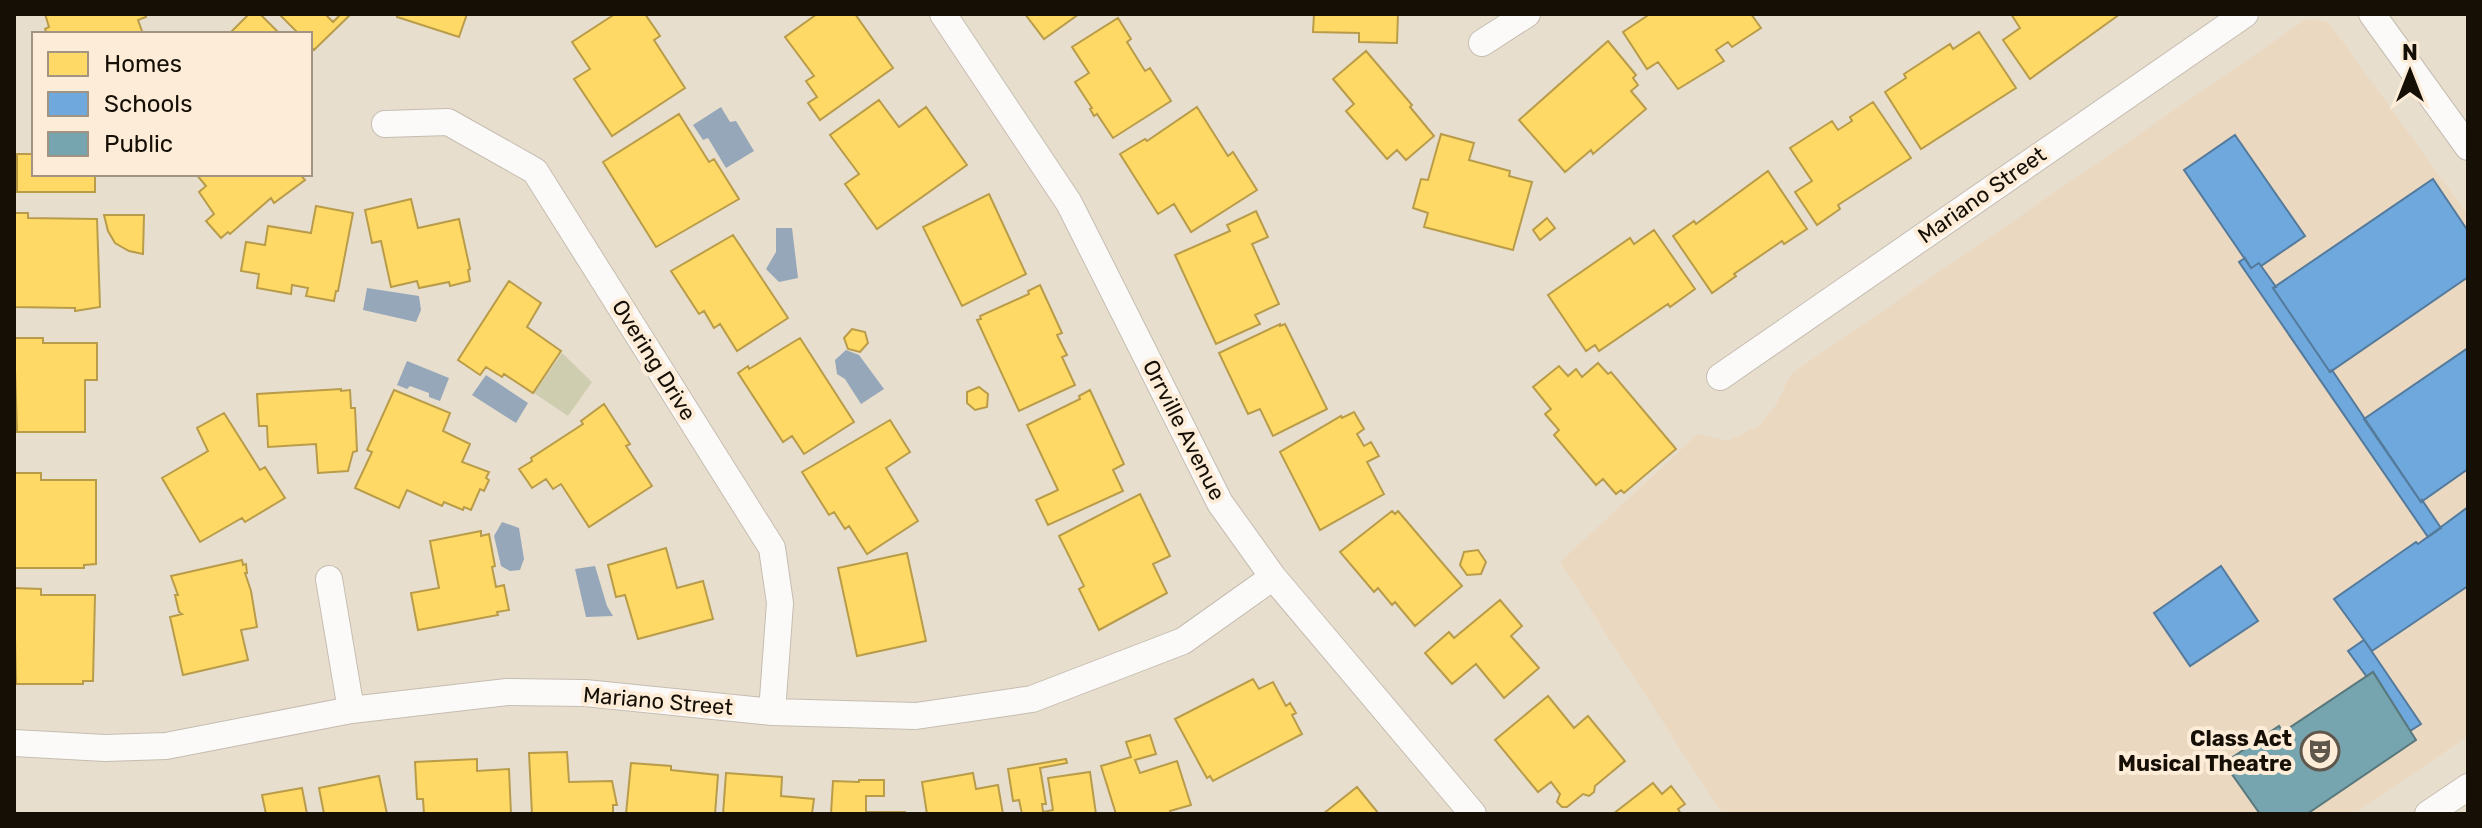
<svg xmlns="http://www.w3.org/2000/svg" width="2482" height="828" font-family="Rubik,sans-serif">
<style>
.built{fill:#ebd8c0}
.green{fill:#cfcdb0}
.water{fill:#95a7b9}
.homes{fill:#ffd966;stroke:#b99c49;stroke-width:2}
.schools{fill:#6fa8dc;stroke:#547a9c;stroke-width:2}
.public{fill:#76a5af;stroke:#59787c;stroke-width:2}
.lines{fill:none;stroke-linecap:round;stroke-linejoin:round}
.minor-casing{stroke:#c5bdb1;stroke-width:28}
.minor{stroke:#fcfaf8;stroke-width:26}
.labels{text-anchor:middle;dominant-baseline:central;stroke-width:8;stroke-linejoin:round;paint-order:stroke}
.street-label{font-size:22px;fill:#160f06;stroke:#fdedd8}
.poi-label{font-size:22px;font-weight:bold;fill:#160f06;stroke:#fdedd8;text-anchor:end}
</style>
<rect width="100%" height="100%" fill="#e8dece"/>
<path class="built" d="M2316,19L2329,23L2468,215V736L2354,814H1722L1560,562L1698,434L1728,441L1760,425L1776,405L1791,374L2305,20Z"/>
<path class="green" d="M562,353L592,382L568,416L534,393Z"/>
<path class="water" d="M721,107L730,122L736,121L754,151L726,168L708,138L703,140L693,125Z
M776,228H792L798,278L779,282L766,269L776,252Z
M367,288L419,296L421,310L416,322L363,310Z
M846,350L859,355L884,389L861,404L845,379L837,374L835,360Z
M407,361L449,378L440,401L429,397V393L410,386L407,389L397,385Z
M486,375L528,403L516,423L472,395Z
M502,522L519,528L524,559L520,570L510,571L501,566L494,536Z
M595,566L607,606L613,616L586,617L575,569Z"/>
<path class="homes" d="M45,14H145L146,17L138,20L143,34H47L45,29L49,27Z
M249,14H260L280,34H229Z
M279,14H325L333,22L341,14H351L314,50L310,45V34H299Z
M397,14H467L459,37L397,17Z
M615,14H645L660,36L654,40L685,88L612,136L574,79L590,69L572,42Z
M817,14H855L893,68L820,120L808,103L817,97L806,81L814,76L785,37Z
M1025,14H1079L1044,39Z
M1314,14H1398L1397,43L1359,42V33L1313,32Z
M1650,14H1751L1761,28L1732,47L1728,42L1716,50L1724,61L1678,89L1658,62L1647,69L1623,32Z
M2011,14H2120L2030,79L2003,40L2020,28Z
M1118,18L1131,39L1127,42L1145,71L1150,68L1171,101L1113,138L1097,114L1094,116L1090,109L1092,108L1075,82L1089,73L1072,47Z
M1979,32L2016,88L1921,149L1885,92L1906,78L1904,74L1950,44L1953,49Z
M1608,41L1636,75L1633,78L1638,85L1631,91L1646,109L1593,154L1591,150L1565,172L1519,120Z
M1366,51L1412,105L1410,107L1434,136L1406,160L1397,150L1387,159L1346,111L1354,104L1333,79Z
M879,100L899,127L926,107L967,165L877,229L845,184L859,174L830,135Z
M1873,102L1911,158L1838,205L1840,209L1817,225L1795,192L1812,181L1790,148L1832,121L1838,130L1852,121L1850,117Z
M1197,107L1228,156L1233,152L1257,190L1191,232L1174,204L1158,214L1120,154L1145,139L1147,141Z
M679,114L709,162L714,159L739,199L656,247L603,162Z
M1441,134L1474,143L1469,160L1510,171L1509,176L1532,182L1513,250L1424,227L1428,213L1413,208L1421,179L1428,180Z
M17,154H34V174H95V192H17Z
M1768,171L1807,229L1784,244L1782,241L1734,274L1736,276L1712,293L1673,236L1694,221L1696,224Z
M196,174H300L305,180L274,203L271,198L230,234L228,232L221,238L206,221L214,214L199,192L206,186Z
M989,194L1026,274L962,306L923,227Z
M411,199L418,228L459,219L470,269L468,270L470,281L450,286L449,282L419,288L417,281L391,287L381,241L372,243L365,210Z
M316,206L353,213L338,291H336L334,301L306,296L308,288L292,285L291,294L257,288L259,274L241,271L246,242L265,245L268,226L311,233Z
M1256,211L1268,237L1252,244L1279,304L1255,315L1260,324L1216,344L1175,255L1230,231L1227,225Z
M14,213H28V218L97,219L100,307L75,311V308L14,307Z
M104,215H144L143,254L129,251L115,243L108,231Z
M1547,218L1555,228L1540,240L1533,230Z
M1654,230L1695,289L1670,307L1668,304L1599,351L1595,345L1586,351L1548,295L1630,238L1634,244Z
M733,235L788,318L737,351L720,324L714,328L704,311L699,314L671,271Z
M509,281L541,303L527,327L561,351L533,393L504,374L502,377L486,367L480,375L458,360Z
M1040,285L1062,333L1057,335L1067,355L1062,357L1075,385L1019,411L977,320L981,319L980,316L1029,294L1028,291Z
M1280,324V326L1285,324L1327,409L1273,436L1260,409L1248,414L1219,353Z
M852,329L865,332L868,343L860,352L848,349L844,338Z
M14,338H43V343H97V380H85V432H17Z
M800,338L854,422L804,454L792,436L783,442L738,373L748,366L749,369Z
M1598,363L1608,374L1611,372L1676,449L1624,493L1621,490L1616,494L1603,479L1596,485L1554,435L1559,430L1545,414L1551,409L1533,387L1559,366L1568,376L1576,369L1582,377Z
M979,387L988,394L987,407L975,410L967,403V392Z
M341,389V391L350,390L351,408H355L357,451L353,452L348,471L318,473L316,444L268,447L267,426H259L257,394Z
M394,390L450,413L443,431L470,444L462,462L489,472L486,478L489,480L484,491L480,489L471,510L464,507L463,510L444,502L442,506L407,490L399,508L355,488L372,452L367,450Z
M1090,390L1124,464L1113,470L1123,491L1048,525L1036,500L1058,490L1027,425L1080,399L1079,396Z
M604,404L630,444L626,446L652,486L589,527L561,484L553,489L546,479L532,488L519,469L532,461L531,458L583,424L581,421Z
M1354,412L1364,429L1357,434L1364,446L1371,442L1379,456L1367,462L1384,494L1320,530L1280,452L1341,416L1342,418Z
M224,413L260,470L265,467L285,498L245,522L242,518L200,542L162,478L208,451L197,428Z
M890,420L910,452L886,468L918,521L867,554L849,526L845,529L834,512L829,515L802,472Z
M14,473H41V480H96V564L84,565V568H14Z
M1140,494L1170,556L1153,564L1167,593L1099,630L1079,589L1084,586L1059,536Z
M1392,511L1395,514L1398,511L1462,586L1415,626L1395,602L1392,605L1378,588L1374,592L1340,552Z
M481,531V536L489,534L495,566L492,567L496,587L504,585L509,610L497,612L498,615L418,630L411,593L439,588L430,541Z
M666,548L677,588L703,581L713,619L638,639L625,595L616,597L608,565Z
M1478,550L1486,562L1481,574L1467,575L1460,565L1464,552Z
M907,553L926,641L857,656L838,568Z
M242,560L243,565L246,564L247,573H245L251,591L257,627L241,630L248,660L183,675L170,617L182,614L179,612L175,595H178L171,576Z
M14,588L41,589V595H95L93,681H83V684H16Z
M1500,600L1522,626L1511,636L1539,668L1504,698L1476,664L1452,684L1425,653L1449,632L1454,638Z
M1253,679L1259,689L1273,682L1286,706L1290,703L1296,713L1292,715L1302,734L1213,781L1210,776L1207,778L1175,719Z
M1548,696L1574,728L1588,716L1625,761L1595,786L1594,792L1589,796L1583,794L1567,807H1562L1557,802L1560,794L1551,782L1538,792L1495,740Z
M1150,735L1156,754L1135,760L1140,773L1177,761L1191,805L1170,811L1171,814H1116L1101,766L1131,757L1126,742Z
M567,752L569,782L612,781L617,805H613V814H532L529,753Z
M477,759V771L509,769L511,814H424L423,799H417L415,762Z
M1066,759L1067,763L1040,768L1046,804H1042L1043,812L1053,810L1048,778L1090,772L1096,814H1022L1019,800L1013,801L1008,769Z
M631,763L671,766V770L718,775L715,814H626Z
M726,773L782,777L781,796L814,799L812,814H723Z
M973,773L976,789L998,785L1003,814H927L922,782Z
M379,776L387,814H324L319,788Z
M859,780H884V796H866V812H905V814H831L833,781L859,782Z
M1653,783L1662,794L1671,786L1685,804L1678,809L1681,814H1613Z
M1357,787L1379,814H1323Z
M302,788L307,814H266L262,795Z"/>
<path class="schools" d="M2235,135L2305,236L2261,266L2259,263L2251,268L2184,170Z
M2433,179L2468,231V277L2330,372L2273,288Z
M2245,258L2251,268L2259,263L2276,287L2273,288L2330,372L2332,370L2421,502L2422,500L2441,528L2428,537L2239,262Z
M2468,348V469L2421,502L2364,419Z
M2468,507V586L2372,651L2334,599L2416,542L2418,544Z
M2221,566L2258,621L2190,666L2154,613Z
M2364,640L2421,724L2410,731L2373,672L2367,677L2348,651Z"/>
<path class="public" d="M2373,672L2416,740L2307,814H2260L2224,763L2279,726L2283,732Z"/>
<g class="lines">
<g class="minor-casing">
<path id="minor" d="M943,14L1069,203L1220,503L1273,577L1473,814
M2372,14L2468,147
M1482,43L1527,14
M385,124L448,122L535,171L772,548L780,603L772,712
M1720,377L2245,14
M329,579L351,710
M14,743L105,748L166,746L351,710L507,692L585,693L772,712L916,716L1032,699L1183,641L1273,577
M2428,814L2468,787"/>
</g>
<use href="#minor" class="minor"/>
</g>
<defs>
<g id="theatre-ring" transform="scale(2)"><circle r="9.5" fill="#fdedd8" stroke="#60574c" stroke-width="1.5"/><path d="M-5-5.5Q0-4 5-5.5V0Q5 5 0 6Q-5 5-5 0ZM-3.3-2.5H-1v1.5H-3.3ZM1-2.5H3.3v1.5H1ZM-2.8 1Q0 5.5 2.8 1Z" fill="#60574c"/></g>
</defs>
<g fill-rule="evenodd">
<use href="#theatre-ring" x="2320" y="751"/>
</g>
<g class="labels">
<g class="street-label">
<text transform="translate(1982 195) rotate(-35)">Mariano Street</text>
<text transform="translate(654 360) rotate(58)">Overing Drive</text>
<text transform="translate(1184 430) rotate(63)">Orrville Avenue</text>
<text transform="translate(658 701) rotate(5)">Mariano Street</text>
</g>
<g class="poi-label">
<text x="2292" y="738">Class Act<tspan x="2292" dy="25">Musical Theatre</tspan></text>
</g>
</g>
<rect width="2482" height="828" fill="none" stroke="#160f06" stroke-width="32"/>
<rect x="32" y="32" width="280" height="144" fill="#fdedd8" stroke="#a19484" stroke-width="2"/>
<rect x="48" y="52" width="40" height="24" fill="#ffd966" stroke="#a19484" stroke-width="2"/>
<text x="104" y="72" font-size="24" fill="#160f06">Homes</text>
<rect x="48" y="92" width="40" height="24" fill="#6fa8dc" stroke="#a19484" stroke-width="2"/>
<text x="104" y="112" font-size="24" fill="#160f06">Schools</text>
<rect x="48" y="132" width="40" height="24" fill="#76a5af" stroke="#a19484" stroke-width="2"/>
<text x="104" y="152" font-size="24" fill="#160f06">Public</text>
<g transform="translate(2410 72)" stroke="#fdedd8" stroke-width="6" paint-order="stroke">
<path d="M0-6L14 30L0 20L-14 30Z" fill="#160f06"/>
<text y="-12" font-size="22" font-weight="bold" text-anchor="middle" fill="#160f06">N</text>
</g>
</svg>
